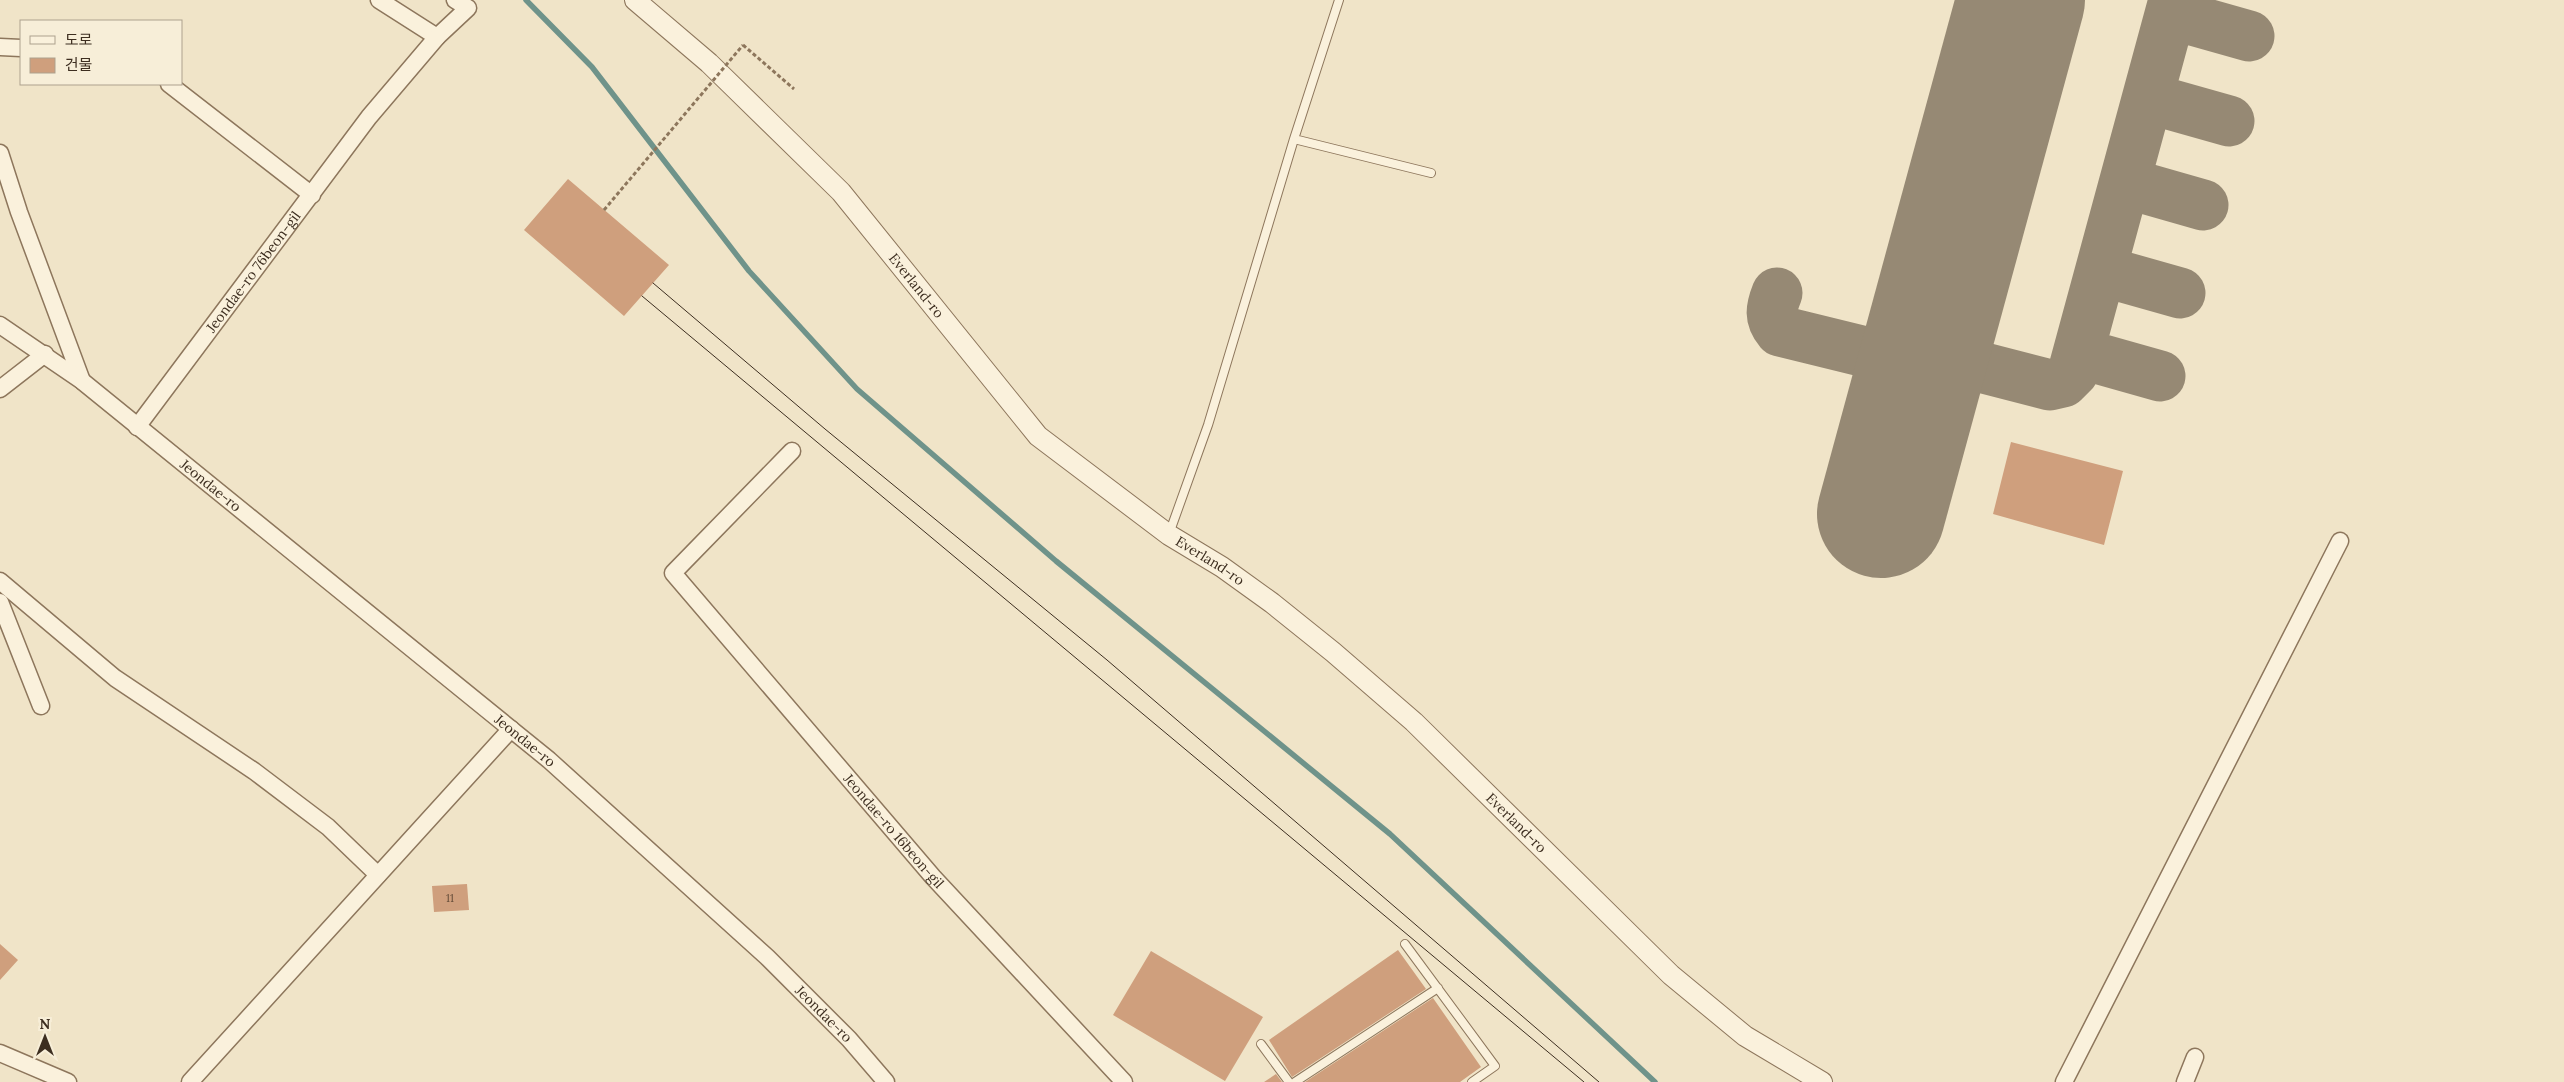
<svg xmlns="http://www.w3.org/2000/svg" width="2564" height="1082" font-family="Lora,'Noto Sans KR',serif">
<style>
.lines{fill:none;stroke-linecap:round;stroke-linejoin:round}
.stream{stroke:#6f938a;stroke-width:5.5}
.taxiway{stroke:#968974;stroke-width:51}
.runway{stroke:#968974;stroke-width:128}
.building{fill:#cf9f7d}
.service-casing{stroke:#8d765c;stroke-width:10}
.minor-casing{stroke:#8d765c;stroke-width:19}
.tertiary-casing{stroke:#8d765c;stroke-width:22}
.path{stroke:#8d765c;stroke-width:3;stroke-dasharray:4 2.5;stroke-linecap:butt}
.service{stroke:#faf1dc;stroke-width:8}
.minor{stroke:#faf1dc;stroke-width:16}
.tertiary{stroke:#faf1dc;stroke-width:20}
.tram{stroke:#3d2e20;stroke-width:1}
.path-bridge{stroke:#8d765c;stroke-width:3;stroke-dasharray:4 2.5;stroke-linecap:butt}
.labels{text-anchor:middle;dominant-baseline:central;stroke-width:5;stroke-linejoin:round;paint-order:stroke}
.number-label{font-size:11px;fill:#624a37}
.street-label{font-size:14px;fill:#3d2e20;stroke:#f7eed8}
</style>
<rect width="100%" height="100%" fill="#f0e4c8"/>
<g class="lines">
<path class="stream" d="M526,0L592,67L749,271L857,389L1056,561L1390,834L1655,1082"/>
<path class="taxiway" d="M2171,14L2249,36
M2151,99L2229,121
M2126,183L2203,205
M2102,271L2180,293
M1777,293C1771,308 1769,318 1780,331L1890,358
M2082,354L2160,376
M1957,361L2050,385L2063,382L2073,372L2174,0"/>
<path class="runway" d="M1881,514L2021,0"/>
</g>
<path class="building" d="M568,179L669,265L624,316L524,230Z
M2011,442L2123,471L2104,545L1993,514Z
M467,884L469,910L434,912L432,886Z
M0,944L18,960L0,980Z
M1398,950L1426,989L1292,1077L1269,1040Z
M1151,951L1263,1017L1225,1081L1113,1015Z
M1433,998L1481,1067L1460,1082H1305Z
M1276,1074L1282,1082H1264Z"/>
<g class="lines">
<g class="service-casing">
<path id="service" d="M1294,139L1431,173
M1169,534L1208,425L1294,139L1339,0
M1405,944L1495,1066L1472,1082
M1261,1044L1289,1082
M1295,1082L1438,988"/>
</g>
<g class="minor-casing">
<g id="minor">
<path d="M379,0L437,37L468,8L455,0"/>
<path d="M0,47L21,48"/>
<path d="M169,84L312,195"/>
<path d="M0,153L19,212L82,381"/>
<path id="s1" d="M0,325L82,381L549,760L767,957L849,1039L886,1082"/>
<path d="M0,389L45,354"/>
<path id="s2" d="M137,427L369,117L437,37"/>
<path id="s3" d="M792,451L673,573L933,877L1124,1082"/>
<path d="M0,581L115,678L254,771L328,827L378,875"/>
<path d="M0,602L41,706"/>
<path d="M0,1053L68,1082"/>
<path d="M190,1082L511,729"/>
<path d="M2064,1082L2340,541"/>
<path d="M2185,1082L2195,1057"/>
</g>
</g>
<g class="tertiary-casing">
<g id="tertiary">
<path id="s4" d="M635,0L709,63L841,192L1038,436L1169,535L1222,567L1272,603L1333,652L1414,722L1671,975L1745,1036L1822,1082"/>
</g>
</g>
<path class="path" d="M743,45L794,89"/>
<use href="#service" class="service"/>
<use href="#minor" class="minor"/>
<use href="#tertiary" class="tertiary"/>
<path class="tram" d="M653,283L825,429L1107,660L1599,1082
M642,296L1584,1082"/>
<path class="path-bridge" d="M604,210L743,45"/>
</g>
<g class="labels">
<g class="number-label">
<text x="450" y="898">11</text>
</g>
<g class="street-label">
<text stroke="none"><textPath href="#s2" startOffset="194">Jeondae-ro 76beon-gil</textPath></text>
<text stroke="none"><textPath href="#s4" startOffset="402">Everland-ro</textPath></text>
<text stroke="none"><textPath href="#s1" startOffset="265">Jeondae-ro</textPath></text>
<text stroke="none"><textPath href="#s4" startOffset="808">Everland-ro</textPath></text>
<text stroke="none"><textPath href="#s1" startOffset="670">Jeondae-ro</textPath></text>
<text stroke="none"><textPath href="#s4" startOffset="1212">Everland-ro</textPath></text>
<text stroke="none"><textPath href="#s3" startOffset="510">Jeondae-ro 16beon-gil</textPath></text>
<text stroke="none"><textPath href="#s1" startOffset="1075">Jeondae-ro</textPath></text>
</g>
</g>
<rect x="20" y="20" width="162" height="65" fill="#f7eed8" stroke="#ada18e"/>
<rect x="30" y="36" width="25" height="8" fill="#faf1dc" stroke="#ada18e"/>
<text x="65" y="45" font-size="15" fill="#3d2e20">도로</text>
<rect x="30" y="58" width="25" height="15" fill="#cf9f7d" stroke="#ada18e"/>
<text x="65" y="70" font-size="15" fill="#3d2e20">건물</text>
<g transform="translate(45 1037)" stroke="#f7eed8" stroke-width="4" paint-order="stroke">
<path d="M0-4L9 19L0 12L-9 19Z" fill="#3d2e20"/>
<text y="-8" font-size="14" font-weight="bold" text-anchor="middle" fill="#3d2e20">N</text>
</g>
</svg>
